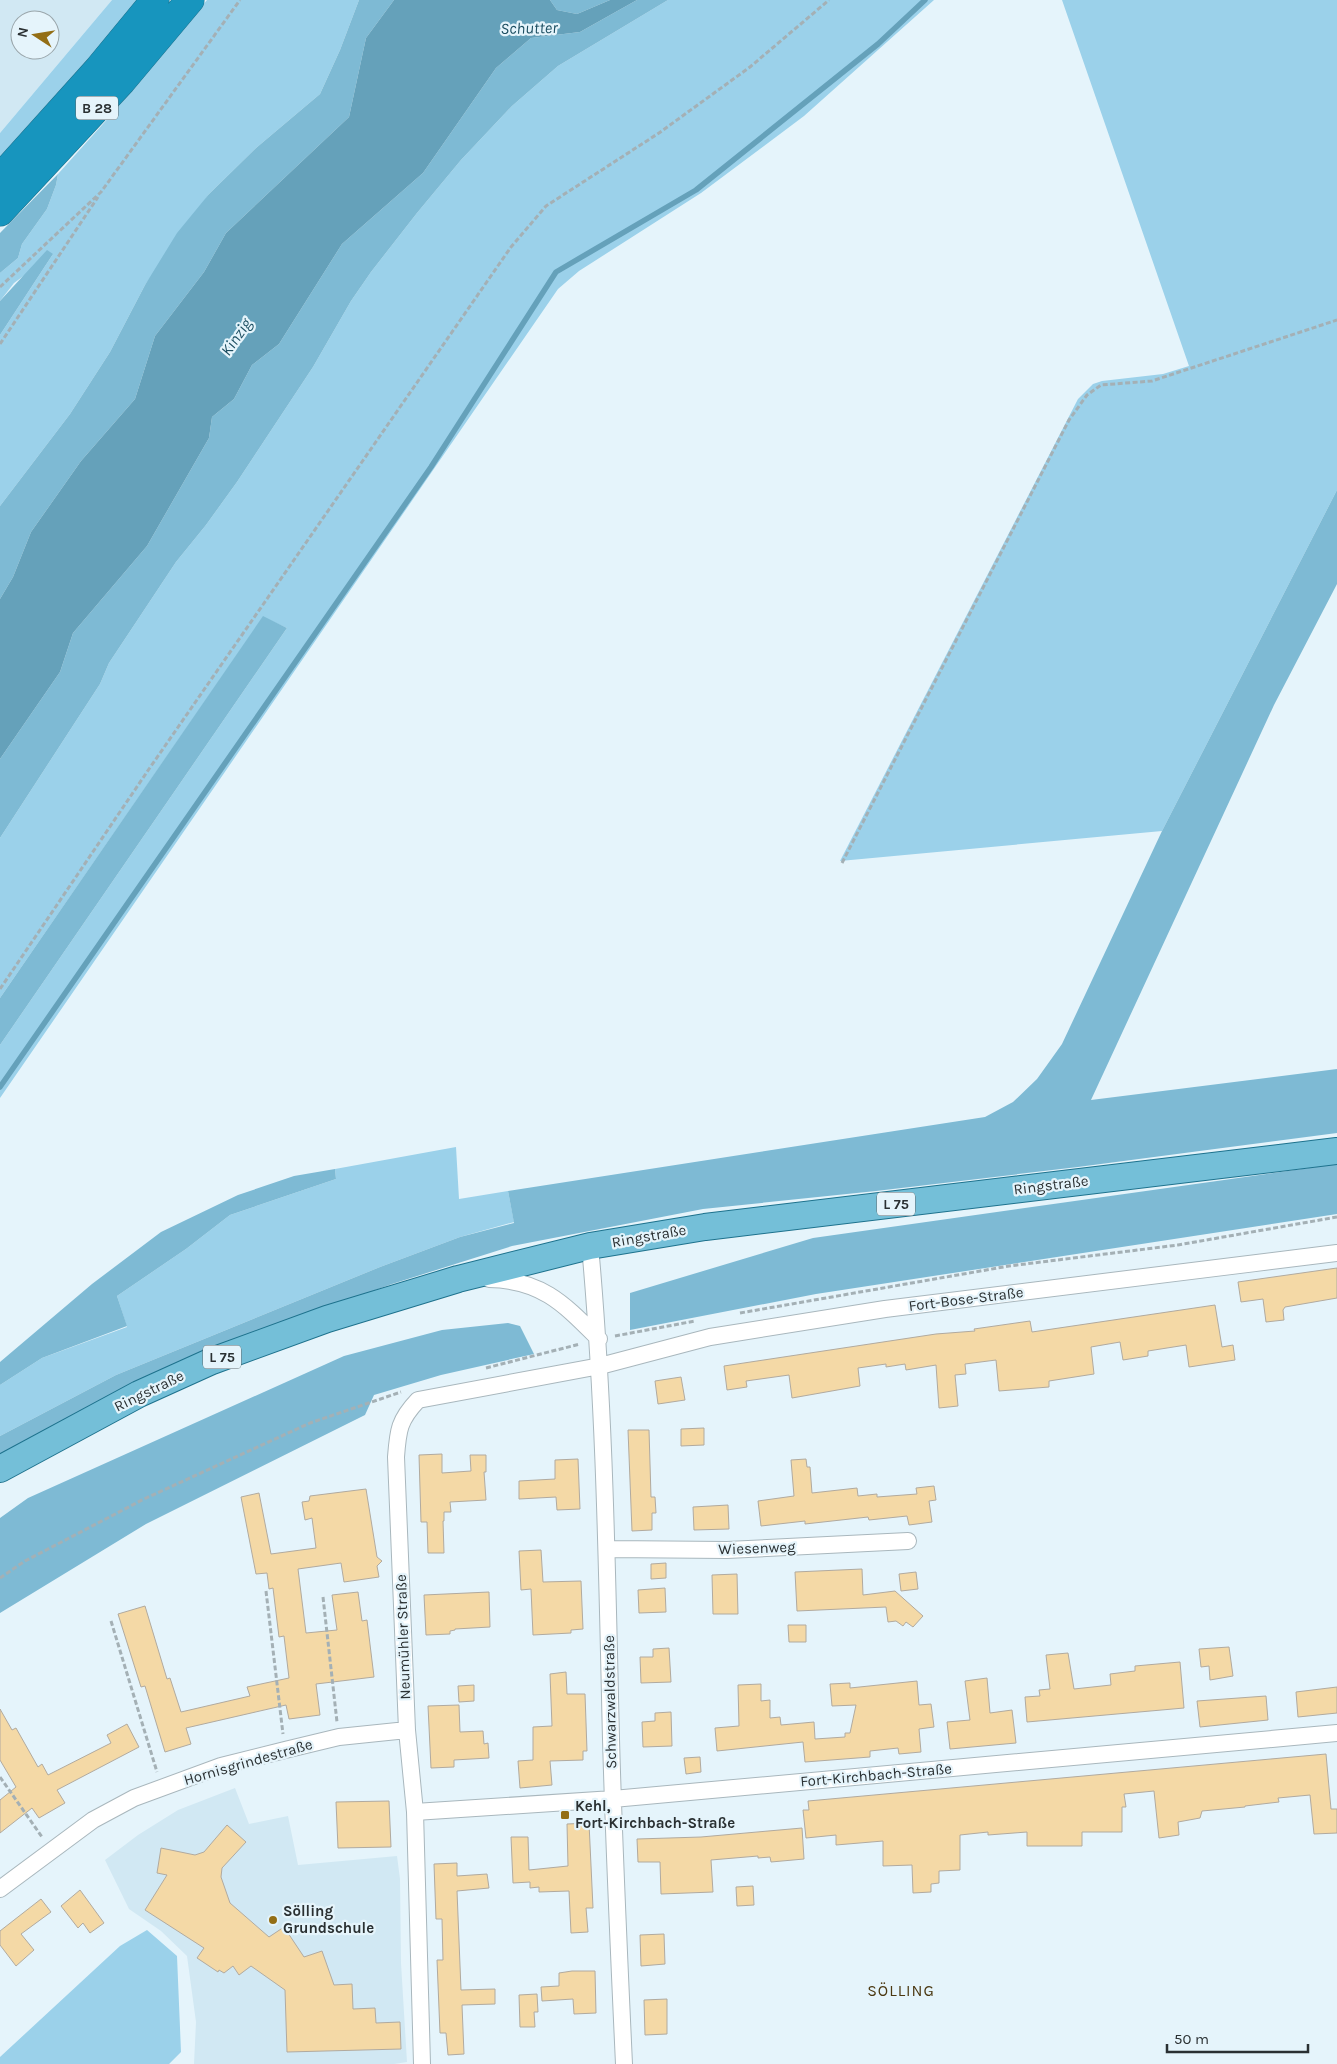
<svg xmlns="http://www.w3.org/2000/svg" width="1337" height="2064" font-family="Karla,sans-serif">
<style>
.built{fill:#d1e8f3;fill-rule:evenodd}
.green{fill:#9bd1ea}
.forest{fill:#7ebad4}
.water{fill:#65a1ba}
.lines{fill:none;stroke-linecap:round;stroke-linejoin:round}
.stream{stroke:#65a1ba;stroke-width:5.5}
.building{fill:#f4d9a6;stroke:#b1aa9f}
.street-casing{stroke:#a9b7bd;stroke-width:18}
.primary-casing{stroke:#1e728d;stroke-width:28}
.highway-casing{stroke:#1e728d;stroke-width:29}
.path{stroke:#a4b0b5;stroke-width:3;stroke-dasharray:5 2.5;stroke-linecap:butt}
.street{stroke:#fff;stroke-width:16}
.primary{stroke:#74bfd8;stroke-width:26}
.highway{stroke:#1795be;stroke-width:28}
.poi-dot{fill:#936e15;stroke:#e5f4fb;stroke-width:2}
.labels{text-anchor:middle;dominant-baseline:central;stroke-width:4.5;stroke-linejoin:round;paint-order:stroke}
.shield{fill:#e5f4fb;stroke:#626b6e;stroke-width:1}
.shield-label{font-size:14px;font-weight:bold;fill:#2a3032}
.street-label{font-size:15px;fill:#2a3032;stroke:#e5f4fb}
.poi-label{font-size:15px;font-weight:bold;fill:#2a3032;stroke:#e5f4fb;text-anchor:start}
.water-label{font-size:16px;font-style:italic;fill:#1c4e61;stroke:#e5f4fb}
.neighbourhood-label{font-size:16px;letter-spacing:1px;fill:#4b3811;stroke:#e5f4fb}
</style>
<rect width="100%" height="100%" fill="#e5f4fb"/>
<path class="built" d="M0,0H112L0,133ZM20,20H50V50H20Z
M235,1788L249,1824L288,1816L298,1865L397,1856L400,1879L401,1963L407,2062L394,2064H194L196,2022L187,1956L161,1931L129,1909L105,1860L138,1835L178,1810Z"/>
<path class="green" d="M112,0H143L0,163V133Z
M207,0H359L340,50L320,94L256,148L209,194L145,285L110,352L70,414L0,506V335L53,254L14,283L0,301V273L18,258L22,244L47,209L56,185L58,174L111,115Z
M668,0H934L804,116L701,193L579,271L558,289L0,1098V1045L287,628L263,617L0,998V838L100,684L109,663L176,562L206,525L237,482L313,367L351,301L371,272L417,213L461,160L512,106L558,66Z
M1062,0H1337V490L1162,831L840,861L1078,399L1093,384L1102,381L1163,374L1189,366Z
M456,1147L459,1199L508,1191L514,1222L460,1237L380,1267L116,1375L0,1436V1385L42,1358L127,1327L117,1296L186,1249L230,1215L336,1179L335,1169Z
M147,1930L177,1956L181,2052L169,2064H0V2057L120,1946Z"/>
<path class="forest" d="M359,0H394L366,38L349,117L226,233L204,272L155,336L135,399L81,461L31,532L13,577L0,599V506L70,414L110,352L145,285L177,233L209,194L256,148L320,94L340,50Z
M550,0H610L577,14L557,10Z
M637,0H668L558,66L512,106L461,160L417,213L371,272L351,301L313,367L237,482L206,525L176,562L109,663L100,684L0,838V759L60,672L73,633L147,546L209,438L212,417L234,399L252,365L279,344L342,244L423,173L496,68L531,38L580,32Z
M58,174L56,185L47,209L22,244L18,258L0,273V233Z
M47,250L53,254L0,335V301Z
M1337,490V584L1274,705L1091,1100L1337,1069V1133L1078,1167L876,1191L703,1209L512,1246L392,1284L261,1331L0,1458V1436L116,1375L380,1267L460,1237L514,1223L508,1191L985,1117L1013,1102L1037,1079L1062,1044L1162,831Z
M263,616L287,628L0,1045V998Z
M1337,1164V1214L816,1294L630,1330V1293L813,1238Z
M335,1169L336,1179L230,1215L186,1249L117,1296L127,1326L42,1358L0,1385V1362L92,1284L161,1232L238,1195L294,1176Z
M508,1323L520,1326L534,1354L441,1375L374,1395L365,1415L146,1524L0,1613V1518L28,1498L344,1356L442,1330Z"/>
<path class="water" d="M394,0H550L557,10L577,14L610,0H637L580,32L531,38L496,68L423,173L342,244L279,344L252,365L234,399L212,417L209,438L147,546L73,633L60,672L0,759V599L13,577L31,532L81,461L135,399L155,336L204,272L226,233L349,117L366,38Z"/>
<g class="lines">
<path class="stream" d="M0,1087L431,467L556,272L696,190L878,44L925,0"/>
</g>
<path class="building" d="M1337,1268V1298L1285,1307L1283,1310L1284,1320L1266,1322L1263,1299L1241,1302L1238,1282Z
M1215,1305L1222,1347L1233,1345L1235,1360L1189,1367L1186,1345L1148,1351V1356L1123,1360L1120,1342L1091,1347L1094,1374L1049,1381V1387L999,1391L996,1360L965,1364L966,1374L955,1375L958,1406L939,1408L936,1365L906,1370L905,1364L886,1367V1364L858,1368L860,1386L792,1398L789,1375L746,1381L747,1387L727,1390L724,1366L936,1334L975,1331L974,1329L1030,1321L1032,1332Z
M681,1377L685,1400L658,1404L655,1381Z
M704,1428V1445L681,1446V1429Z
M628,1430H649L651,1497H655L656,1513H652V1530L632,1531Z
M442,1454V1473L471,1471L470,1455H486V1472H484L486,1500L450,1502L451,1512H444V1521H443L444,1553H428L427,1522H421L419,1455Z
M578,1459L580,1509L557,1510L556,1497L519,1499V1481L555,1479V1460Z
M806,1459L807,1467H810L812,1493L857,1488L858,1496L877,1494V1497L917,1494L916,1488L934,1486L936,1500L929,1501L932,1522L909,1525L907,1516L869,1520L868,1517L805,1524V1521L761,1526L758,1501L794,1496L791,1460Z
M366,1489L377,1557L382,1561L377,1566L379,1577L344,1582L341,1563L298,1569L306,1633L337,1630L332,1595L358,1592L362,1621L367,1620L374,1677L316,1684L320,1715L289,1719L286,1705L186,1728L191,1744L165,1752L145,1686L141,1687L118,1614L145,1606L167,1679L170,1678L181,1712L250,1696L247,1687L289,1678L284,1636L279,1637L273,1588L269,1589L267,1573L256,1574L241,1497L259,1493L271,1554L316,1548L312,1518L305,1520L302,1502L309,1501L310,1496Z
M728,1505L729,1529L694,1530L693,1507Z
M541,1550L543,1582L581,1581L583,1629L571,1630V1633L533,1635L531,1589L521,1590L519,1551Z
M666,1563V1578L651,1579V1564Z
M862,1569L863,1595L895,1591L923,1616L913,1627L906,1622L903,1626L896,1621L888,1622L886,1607L797,1611L795,1572Z
M916,1572L918,1589L901,1591L899,1574Z
M737,1574L738,1614H713L712,1575Z
M665,1588L666,1612L639,1613L638,1590Z
M489,1592L490,1627L455,1629V1630L450,1631V1634L426,1635L424,1595Z
M788,1625H806V1642H789Z
M1229,1647L1233,1676L1210,1680L1209,1666L1201,1667L1199,1649Z
M669,1648L671,1682L641,1683L640,1657H653V1649Z
M1068,1653L1074,1689L1111,1685L1110,1674L1135,1671V1666L1180,1662L1184,1708L1027,1722L1025,1697L1040,1696L1039,1690L1050,1689L1046,1655Z
M566,1672L567,1694H585L587,1751H583V1760L550,1761L552,1785L520,1788L518,1761L533,1760V1727L552,1726L550,1674Z
M987,1678L990,1713L1012,1710L1016,1743L950,1749L947,1722L970,1720L965,1681Z
M917,1681L919,1705L931,1704L934,1727L919,1729L921,1752L899,1754L898,1748L870,1751V1757L805,1762L803,1742L717,1751L715,1728L739,1726L738,1685L761,1684V1701L770,1700V1718L780,1717L781,1725L814,1722L815,1739L845,1737V1733H850L856,1705L832,1706L830,1684L850,1683V1688Z
M474,1685V1701L459,1702L458,1686Z
M1337,1687V1713L1298,1717L1296,1692Z
M1266,1696L1268,1720L1200,1727L1197,1701Z
M459,1705L460,1732L483,1731L484,1744L488,1743L489,1758L454,1760V1767L431,1768L428,1706Z
M0,1709L12,1730L16,1728L38,1767L42,1764L48,1775L111,1743L107,1735L127,1724L139,1747L57,1790L65,1803L39,1818L32,1808L0,1833V1800L16,1787L0,1760Z
M671,1712L672,1746L643,1747L642,1722L655,1721V1713Z
M1326,1754L1331,1809H1337V1833L1314,1834L1310,1795L1278,1798L1279,1802L1245,1806V1807L1202,1811L1200,1818L1178,1822L1179,1835L1159,1838L1154,1791L1124,1794L1126,1807H1122V1832H1082V1846H1027V1832L988,1835V1832L960,1835V1870L939,1871V1883L931,1884V1892L913,1893L912,1865L883,1866V1841L836,1845V1835L806,1838L803,1810H809L808,1801Z
M700,1757L701,1772L686,1774L684,1758Z
M389,1801L391,1847L338,1848L336,1802Z
M589,1823L593,1908H586L588,1932L571,1933L569,1891L539,1892V1887L530,1888V1882L513,1883L511,1837H528L529,1870L568,1866L567,1824Z
M227,1825L246,1842L222,1868L221,1877L230,1903L269,1937L284,1927L304,1957L322,1951L334,1985L352,1984L353,2009L375,2008L376,2023L400,2022L401,2049L287,2052L285,1990L251,1966L239,1975L233,1966L224,1973L219,1970L218,1972L197,1958L204,1948L145,1910L167,1875L157,1873L161,1848L195,1855L204,1852Z
M802,1828L804,1859L771,1862L770,1857L758,1858V1856L711,1860L713,1892L661,1894L660,1862H638L637,1839L701,1837Z
M457,1863V1876L487,1874L489,1888L457,1891L461,1990L495,1989V2004L462,2005L464,2054L448,2055L446,2033H440L437,1960H443L442,1919H436L434,1864Z
M753,1886L754,1905L737,1906L736,1887Z
M80,1890L104,1923L90,1933L83,1923L78,1928L61,1906Z
M41,1899L51,1912L21,1934L34,1950L16,1966L0,1945V1931Z
M664,1934L665,1964L641,1966L640,1935Z
M572,1971H595L596,2013L574,2014L573,1999L542,2001L541,1987L559,1986V1973Z
M537,1994L538,2012H534L535,2027H520L519,1995Z
M667,1999V2034L645,2035L644,2000Z"/>
<g class="lines">
<g class="street-casing">
<path id="street" d="M590,1246C605,1410 607,1575 611,1739C614,1848 619,1956 624,2064
M489,1279C542,1280 564,1304 599,1339
M607,1549L727,1550L908,1541
M415,1812L613,1799L1337,1733
M0,1889L93,1820L134,1798L221,1766L285,1750L339,1737L407,1730
M422,2064L415,1812L407,1730L396,1457C398,1430 399,1420 418,1400L600,1366L710,1337L885,1309L1337,1253"/>
</g>
<g class="primary-casing">
<path id="primary" d="M0,1469L139,1394L212,1361L327,1319L458,1279L590,1246L705,1227L1337,1151"/>
</g>
<g class="highway-casing">
<path id="highway" d="M0,178L99,68L155,0
M0,212L122,81L190,0"/>
</g>
<path class="path" d="M0,287L101,192L240,0
M0,344L98,197
M842,863L1069,420L1087,395L1101,385L1152,381L1337,320
M0,989L149,769L511,247L546,206L659,133L750,67L829,0
M740,1313L1009,1266L1178,1245L1337,1217
M615,1336L695,1321
M486,1368L580,1344
M0,1578L25,1561L144,1499L310,1423L401,1392
M266,1591L283,1734
M323,1597L337,1722
M111,1621L157,1772
M0,1777L42,1837"/>
<use href="#street" class="street"/>
<use href="#primary" class="primary"/>
<use href="#highway" class="highway"/>
</g>
<g class="poi-dot">
<rect x="560" y="1810" width="10" height="10" rx="2.5"/>
<circle cx="273" cy="1920" r="5"/>
</g>
<g class="labels">
<g class="shield">
<rect x="76" y="96.5" width="42" height="23" rx="4"/>
<rect x="877" y="1192.5" width="38" height="23" rx="4"/>
<rect x="203" y="1345.5" width="38" height="23" rx="4"/>
</g>
<g class="shield-label">
<text x="97" y="108">B 28</text>
<text x="896" y="1204">L 75</text>
<text x="222" y="1357">L 75</text>
</g>
<g class="street-label">
<text transform="translate(1051 1185) rotate(-7)">Ringstraße</text>
<text transform="translate(649 1236) rotate(-10)">Ringstraße</text>
<text transform="translate(966 1299) rotate(-7)">Fort-Bose-Straße</text>
<text transform="translate(149 1391) rotate(-26)">Ringstraße</text>
<text transform="translate(757 1548) rotate(-2)">Wiesenweg</text>
<text transform="translate(403 1637) rotate(-92)">Neumühler Straße</text>
<text transform="translate(610 1702) rotate(-91)">Schwarzwaldstraße</text>
<text transform="translate(248 1762) rotate(-16)">Hornisgrindestraße</text>
<text transform="translate(876 1775) rotate(-5)">Fort-Kirchbach-Straße</text>
</g>
<g class="poi-label">
<text x="575" y="1806">Kehl,<tspan x="575" dy="17">Fort-Kirchbach-Straße</tspan></text>
<text x="283" y="1911">Sölling<tspan x="283" dy="17">Grundschule</tspan></text>
</g>
<g class="water-label">
<text transform="translate(529 28) rotate(-1)">Schutter</text>
<text transform="translate(236 337) rotate(-55)">Kinzig</text>
</g>
<g class="neighbourhood-label">
<text x="901" y="1990">SÖLLING</text>
</g>
</g>
<g transform="translate(35 35) rotate(282)"><circle r="24" fill="#e5f4fb" stroke="#9aa6ab"/>
<path d="M0-4L9 19L0 12L-9 19Z" fill="#936e15"/>
<text y="-8" font-size="14" font-weight="bold" text-anchor="middle" fill="#2a3032">N</text>
</g>
<path d="M1167 2044v8h141v-8" fill="none" stroke="#2a3032" stroke-width="2.5"/>
<text x="1174" y="2044" font-size="15" fill="#2a3032" stroke="#e5f4fb" stroke-width="4" paint-order="stroke">50 m</text>
</svg>
